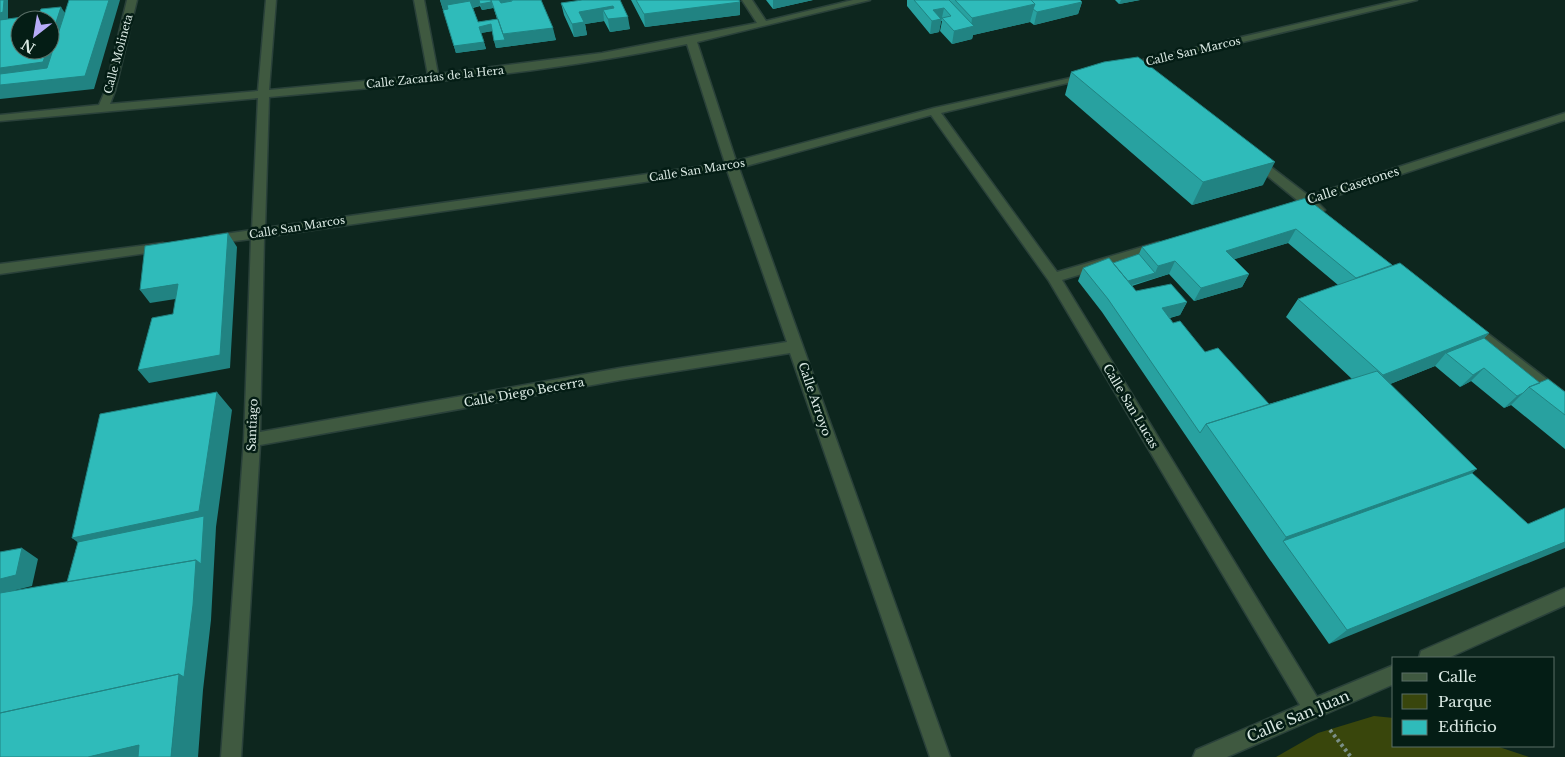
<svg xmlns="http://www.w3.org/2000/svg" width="1565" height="757" font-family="'Libre Baskerville',serif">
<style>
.green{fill:#39460c}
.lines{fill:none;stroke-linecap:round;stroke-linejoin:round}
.minor-casing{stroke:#2a413a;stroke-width:3}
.path{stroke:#7b8f88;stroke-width:4;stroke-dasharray:3 3;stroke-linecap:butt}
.minor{fill:#3f5940;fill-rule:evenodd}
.wall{fill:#28a1a0;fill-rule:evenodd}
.shaded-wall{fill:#218382}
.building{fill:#2fbbba;stroke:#218382}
.labels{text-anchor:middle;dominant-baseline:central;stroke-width:5;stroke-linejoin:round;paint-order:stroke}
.far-street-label{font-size:11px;fill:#dae9e3;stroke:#041d15}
.street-label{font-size:12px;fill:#dae9e3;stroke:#041d15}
.near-street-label{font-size:15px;fill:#dae9e3;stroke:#041d15}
</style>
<rect width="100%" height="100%" fill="#0d261e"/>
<path class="green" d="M1374,716L1394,718V746H1496L1529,757H1276L1318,733Z"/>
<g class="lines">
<g class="minor-casing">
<path id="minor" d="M127,0H137L115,91L110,104L258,91L266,0H276L269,90L428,75L414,0H424L438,74L602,53L757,23L742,0H752L766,21L853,0H870L697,42L736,161L934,108L1093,73V77L941,113L1057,272L1159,242L1164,243L1166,246L1164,249L1062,280L1317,697L1394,665V684L1227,757H1193L1196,750L1300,705L1049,281L931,115L739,168L950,757H930L790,353L620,380L260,445L241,757H221L244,440L251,239L211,244L204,240L211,236L252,230L258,98L0,121V115L99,105L105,91ZM687,44L725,163L265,228L269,97C409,85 549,73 687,44ZM727,170L787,342L620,368L260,432L264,237Z
M1400,0H1417L1126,70L1121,67L1126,64Z
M1565,113V120L1317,202L1325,210L1319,214L1305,206H1296L1294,203L1297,200L1248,160L1254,156L1258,157L1309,196Z
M163,243L170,247L168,250L0,274V264Z
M1469,322L1474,323L1565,393V407L1560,405L1464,331L1462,327L1464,323Z
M1565,588V605L1448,658H1419L1421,651Z"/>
</g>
<path class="path" d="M1330,730L1351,757"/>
<use href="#minor" class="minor"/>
</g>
<path class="wall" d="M440,0H541L556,40L496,48L492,31L481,33L486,49L456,53ZM480,6L482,10L493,8V6L497,19L478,22L473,8Z
M620,0L630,29L610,32L604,21L585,24L587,35L574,37L564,15L561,3Z
M631,0H739L740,2V15L645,27Z
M766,0H813L773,9Z
M907,0H1080L1082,2L1078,14L1034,25L1030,22L973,35L972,39L952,44L940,31L942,21H941L939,32L930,34L907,6Z
M1115,0H1140L1119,4Z
M1071,72L1263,185L1192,205L1065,95Z
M1306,198L1392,265L1489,333L1484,338L1540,383L1565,392V449L1511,405L1504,408L1471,381L1460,387L1435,366L1390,384L1472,473L1528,524L1329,644L1268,557L1102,312L1078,281L1083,268L1113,263L1139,254L1142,247ZM1288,243L1338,285L1298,299L1286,317L1352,379L1269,404L1205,352L1173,323L1170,318L1180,315L1187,302L1136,291L1132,286L1169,274L1194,301L1242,287L1249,274L1234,259Z"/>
<path class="shaded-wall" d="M0,0H8V19L0,20Z
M109,0H120L94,89L0,99V68L47,50H50V41L61,7L73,25Z
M440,0H479L480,6L444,12Z
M491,0L493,8L482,10L480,4Z
M499,0H511L513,6L501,8Z
M773,0H813L773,9Z
M1121,0H1140L1119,4Z
M740,2V15L645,27L644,14Z
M1082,2L1078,14L1034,25L1037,12Z
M1035,4L1030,22L973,35L972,39L952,44L954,31L971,27L972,18Z
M613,6L615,18L628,17L630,29L610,32L608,20L603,10L604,21L585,24L587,35L574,37L572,24L579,12Z
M944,8L939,32L930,34L933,10Z
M491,24L493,31L481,33L479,27Z
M553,28L556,40L496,48L494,41L505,40L503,34Z
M484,42L486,49L456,53L454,46Z
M1275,162L1263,185L1192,205L1203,182Z
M1296,229L1288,243L1219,264L1226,251Z
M228,233L237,247L230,368L149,383L138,370Z
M1175,261L1169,274L1118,289L1121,283L1155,273L1158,266Z
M1249,274L1242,287L1194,301L1201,288Z
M178,284L188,297L150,303L140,290Z
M1187,302L1180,315L1156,321L1162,308Z
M1489,333L1472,351L1446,353L1435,366L1368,393L1383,375Z
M1484,368L1471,381L1460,387L1473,375Z
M217,392L232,410L216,527L211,620L203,690L198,757H171L177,696L0,735L196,560L203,530L92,553L72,538Z
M1523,393L1511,405L1504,408L1517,396Z
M1477,469L1453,489L1283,541L1286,537Z
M1565,542V548L1329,644L1347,630Z
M22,548L38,559L32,586L0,594V579Z
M139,745L162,757H88Z"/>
<path class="building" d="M0,0H4L3,12L0,13Z
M69,0H109L85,76L0,85V74L47,68Z
M479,0H491V2L480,4Z
M491,0H499L501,3L512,1V0H541L553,28L503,34Z
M582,0H620L628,17L608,19L603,10L614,8L613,6L579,12L584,22L572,24L561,3Z
M636,0H739L740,2L644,14Z
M914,0H949L974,26L954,31L942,18L951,16L944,8L933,10L941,19L932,21Z
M955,0H1031L1035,4L972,18Z
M1031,0H1080L1082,2L1037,12L1033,9L1035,4Z
M470,1L478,22L498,19L505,40L494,41L491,24L479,27L484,42L454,46L443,10L448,9L447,5Z
M61,7L50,41V20H20V50H47L43,62L0,68V20L38,15L41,9Z
M1138,57L1275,162L1203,182L1071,72L1104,62Z
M1306,198L1392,265L1356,278L1296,229L1226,251L1249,274L1201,288L1175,261L1158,266L1142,247Z
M228,233L220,355L138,370L152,318L173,314L178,284L140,290L145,246Z
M1139,254L1155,273L1128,281L1113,263Z
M1109,258L1136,291L1171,284L1187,302L1162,308L1173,323L1180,321L1205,352L1218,348L1269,404L1206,424L1200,433L1108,299L1083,268Z
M1400,263L1489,333L1383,375L1298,299Z
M1484,338L1540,383L1529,387L1523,393L1517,396L1484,368L1473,375L1446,353Z
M1377,371L1477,469L1286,537L1206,424Z
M1548,379L1565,392V415L1529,387Z
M217,392L199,511L72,538L100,414Z
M1472,473L1528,524L1565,508V542L1347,630L1283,541Z
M204,516L201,564L196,560L67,582L78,542Z
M22,548L16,575L0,579V552Z
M196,560L193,605L184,677L179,674L0,713V593Z
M179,674L171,757H138L139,745L88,757H0V713Z"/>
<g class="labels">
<g class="far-street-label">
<text transform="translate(1193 51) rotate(-13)">Calle San Marcos</text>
<text transform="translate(118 54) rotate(-75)">Calle Molineta</text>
<text transform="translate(435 77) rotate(-6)">Calle Zacarías de la Hera</text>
<text transform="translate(697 170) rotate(-9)">Calle San Marcos</text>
<text transform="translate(297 227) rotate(-9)">Calle San Marcos</text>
</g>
<g class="street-label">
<text transform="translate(1353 185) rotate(-18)">Calle Casetones</text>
<text transform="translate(524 392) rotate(-10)">Calle Diego Becerra</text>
<text transform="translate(815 399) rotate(71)">Calle Arroyo</text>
<text transform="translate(1131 406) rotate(59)">Calle San Lucas</text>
<text transform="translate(252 425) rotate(-88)">Santiago</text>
</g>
<g class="near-street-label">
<text transform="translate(1298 716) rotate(-23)">Calle San Juan</text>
</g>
</g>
<rect x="1392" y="657" width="162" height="90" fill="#041d15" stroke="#5a6f67"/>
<rect x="1402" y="673" width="25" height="8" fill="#3f5940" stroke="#5a6f67"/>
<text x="1438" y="682" font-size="15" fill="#dae9e3">Calle</text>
<rect x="1402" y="694" width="25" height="15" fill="#39460c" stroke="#5a6f67"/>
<text x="1438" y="707" font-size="15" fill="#dae9e3">Parque</text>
<rect x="1402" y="720" width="25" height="15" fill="#2fbbba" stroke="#5a6f67"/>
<text x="1438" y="732" font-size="15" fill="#dae9e3">Edificio</text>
<g transform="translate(35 35) rotate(211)"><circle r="24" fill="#041d15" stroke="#5a6f67"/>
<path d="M0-4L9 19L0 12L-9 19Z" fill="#b6acf8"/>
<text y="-8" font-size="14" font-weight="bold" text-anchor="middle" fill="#dae9e3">N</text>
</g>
</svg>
